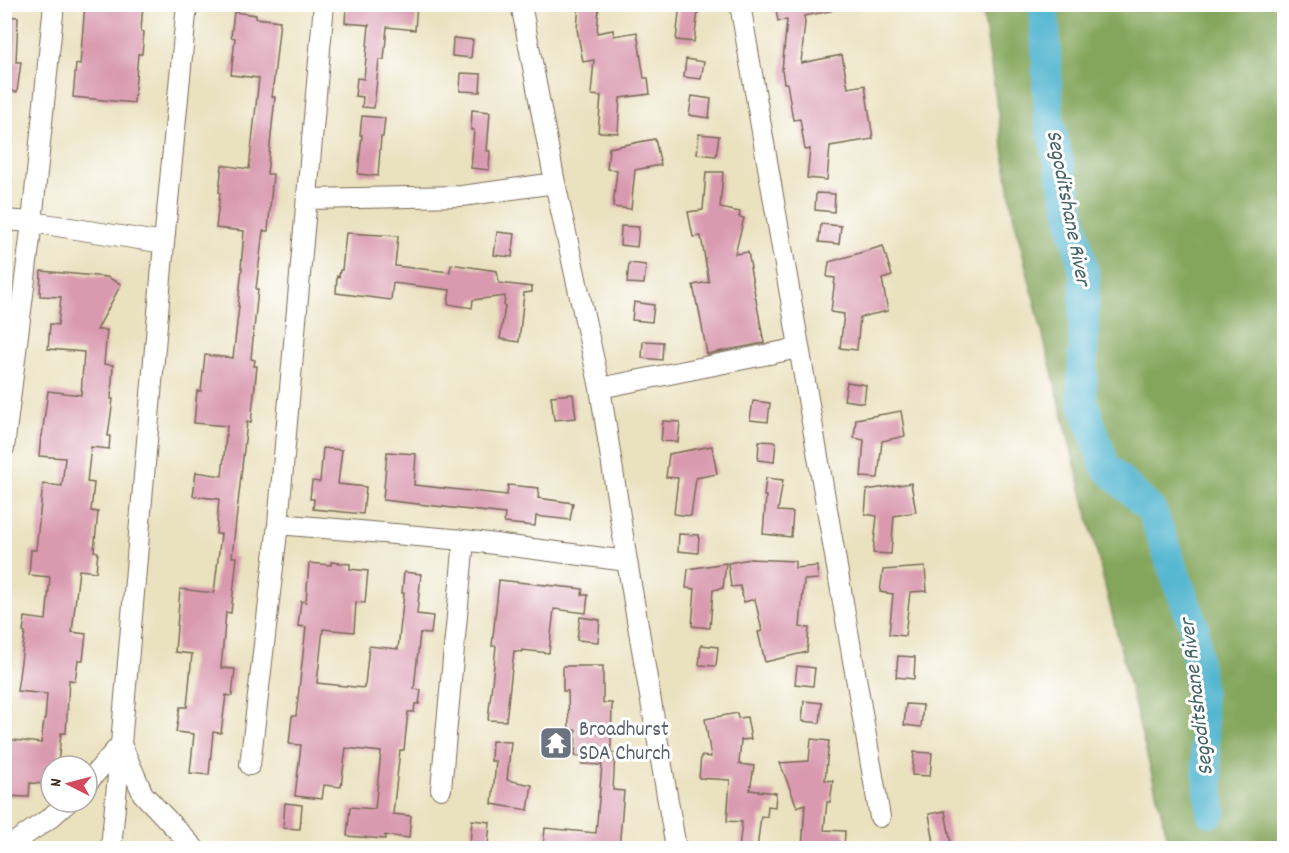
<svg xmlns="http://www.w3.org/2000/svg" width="1289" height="853" font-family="Dekko,sans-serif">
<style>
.forest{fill:#84a65b;stroke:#60683c;stroke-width:1.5}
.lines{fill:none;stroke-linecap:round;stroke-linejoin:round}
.river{stroke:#52b6d0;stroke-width:30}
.building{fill:#d99aaf}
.minor-casing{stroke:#786a56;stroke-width:22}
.minor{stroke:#fff;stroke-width:20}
.labels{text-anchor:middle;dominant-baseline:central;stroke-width:6;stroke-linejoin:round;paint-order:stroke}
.worship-label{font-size:21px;fill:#5b616d;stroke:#fff;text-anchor:start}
.water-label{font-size:22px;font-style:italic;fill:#446265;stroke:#fff}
</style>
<rect width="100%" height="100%" fill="#fff"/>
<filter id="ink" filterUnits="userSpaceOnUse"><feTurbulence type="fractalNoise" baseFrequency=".0167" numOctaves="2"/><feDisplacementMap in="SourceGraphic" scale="12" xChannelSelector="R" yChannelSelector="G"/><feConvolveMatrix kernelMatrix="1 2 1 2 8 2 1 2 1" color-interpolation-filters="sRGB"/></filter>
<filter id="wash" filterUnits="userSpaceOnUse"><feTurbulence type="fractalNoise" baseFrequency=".008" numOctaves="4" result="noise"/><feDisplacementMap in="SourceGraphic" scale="24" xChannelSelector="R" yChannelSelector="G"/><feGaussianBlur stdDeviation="1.35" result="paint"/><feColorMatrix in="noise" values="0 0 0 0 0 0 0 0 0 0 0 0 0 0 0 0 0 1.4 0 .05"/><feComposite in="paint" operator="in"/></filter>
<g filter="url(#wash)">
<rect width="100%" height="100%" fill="#eae1bf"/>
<path class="forest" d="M982,5H1284V843L1170,848L1013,214Z"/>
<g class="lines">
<path class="river" d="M1044,4L1049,120L1085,277L1082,398L1105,466L1152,511L1194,626L1211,812"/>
</g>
<g id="blocks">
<path class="building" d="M85,4H143L141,31L144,32L142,54H138L134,103L73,97L76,64L80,65Z
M349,4H417L415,30L387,27L384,60H379L374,108L362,107L363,97L355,96L357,78L364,79L369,25L345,23L346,8H349Z
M579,4H599L597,33L613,30L614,36L637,32L644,78H648L650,94L620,98L618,133L598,132L601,96L591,95L594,60L583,62L577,29Z
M680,4H699L694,42L676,40Z
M775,4H831V11L804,16L805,22L801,63L842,55L848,88L865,85L873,139L830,146L827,180L807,178L810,149L805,150L800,119L793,120L787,83H784L782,70L787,20L778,21Z
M234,12L256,15V18L280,21L272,97H275L267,174H273L268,231H263L256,289H258L251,359L255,360L254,366H257L251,423L247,422L232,557H237L233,594L231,613L226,612L221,668L235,669L232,696L226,695L221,733L213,732L209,775L190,773L194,734L176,732L180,707H187L192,654L175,652L180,589L214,593L221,534H216L219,499L193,496L196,472L222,476L227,426L194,423L197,391H201L205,355L233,358L239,306H238L242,268H241L244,231L216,228L220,193L219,192L222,165L249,169L259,78L231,75L235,38L231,37Z
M4,16L18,17L16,62H21L17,92L4,91Z
M453,38L473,40L471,58L452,56Z
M686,59L704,62L701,79L684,77Z
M461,73L481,74L480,92L460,91Z
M692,96L711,99L709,118L689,115Z
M472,110L490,112L487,151H490L489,170L471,168L474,130H471Z
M362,116L385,118L383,137H381L378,176L358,174L362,135H360Z
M699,134L719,136L716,156L697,154Z
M655,139L661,165L635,170L631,209L613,207L617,170L607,169L609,148Z
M706,172H723L720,208L740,212L739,217L744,218L735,254L748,252L751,268H750L764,343L707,354L698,305H697L693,285L709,282L701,236L693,237L688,212L703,210Z
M816,193L835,194L834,212L815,210Z
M821,224L841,226L839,244L819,242Z
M621,226L639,227L637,247L620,245Z
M497,232L515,234L512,257L494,255Z
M346,233L398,236L395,266L450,272L451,264L497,271L499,283L532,287V292L524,293L519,342L500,339L505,306H504L505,296L473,300L472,308L448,304L450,290L393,283L391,300L336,293L337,276L339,277L340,270H342Z
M883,246L892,276L882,279L888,311L860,317L857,350L840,348L844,314L831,312L835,278L827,277L829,262Z
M629,263L646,265L644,284L627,283Z
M41,271L107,277L121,284L97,330H107L104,364L113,365L111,399H113L108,436H110L109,449L91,447L87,482L94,483L91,511L98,512L94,551L98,552L96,572L79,570L72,632L86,634L83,660H78L75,681L69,680L66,733H61L58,766H51V780L46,784L30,783L29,797L4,796V739L41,743L44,720H45L47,694L17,691L25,632H23L25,617L46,620L50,577L29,575L31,550H36L43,484L62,486L65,458L39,456L41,435L42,436L48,391L81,395L84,352L48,349L50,324L58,325L61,297L40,296Z
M634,302L654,305L652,322L632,320Z
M643,341L663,342L662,360L642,358Z
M847,382L866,385L864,403L844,400Z
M573,394L576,418L554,420L551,396Z
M753,401L770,403L768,422L750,420Z
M901,411L905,436L882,441L878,478L861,477L864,440L854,438L856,419Z
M663,421L680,422L678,442L661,441Z
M759,441L776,442L774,462L758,460Z
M712,446L717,474L696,478L691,516L674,514L678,478L666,477L669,454Z
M323,448L342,450L338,484L366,487L363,514L313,509L314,499H310L312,481L320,482Z
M387,452L416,454L414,485L507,495L508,485L539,488L538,498L573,503L570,520L536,516L535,526L504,523L505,514L383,500Z
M766,478L783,480L778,511L793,512L791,537L763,534L766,496H764Z
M911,483L916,512L894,516L891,554L873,553L877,516L865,514L867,490Z
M679,534L699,535L698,553L678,551Z
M750,559L795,561V568L817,566L818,579L804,580L800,627L809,628L807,652L765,662L758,632L762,631L755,599L744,602L740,586L731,587L728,563Z
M331,562L350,564V569L368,571L365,603L356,602L354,632L323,629L317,683L364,688V685H365L369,646L398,649L404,593H402L404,572L421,574L417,614L433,616L431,634L420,633L414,689L421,690L419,704H415L414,712H408L404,750H400L393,814L411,816L409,838L385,835V839L347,836L350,807L375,809L381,752L346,748L341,787L324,785L322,799L295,796L301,745L289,744L292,716H296L306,627L298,626L301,601L306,602L309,563L331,565Z
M726,563L723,588L713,590L710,628L692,626L695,589L686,588L688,569Z
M925,567L927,591L910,592L905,636L889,634L893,594L880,592L883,570Z
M499,580L583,589L582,595H588L586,613L554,609L549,653L522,650V652L514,651L506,721L488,720L496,646H492Z
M580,617L600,620L598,642L577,640Z
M701,645L718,647L716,666L699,665Z
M898,656L915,657L914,679L896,677Z
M563,666H603V703H612L611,747L604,749H611L610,753H615L613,790L624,791L619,849H543L545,828L596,833L602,765L582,764V757L575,756L576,730H569L568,691H563Z
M797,666L815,668L813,686L795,684Z
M804,701L822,703L820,723L802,721Z
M906,704L923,705L921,727L904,725Z
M737,713L738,718L747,717L751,739L741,740L739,764L754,766L750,790L776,793L775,807L768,806L767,817L761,816L757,849H739L742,822L727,821L730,780L699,778L701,756L711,757L705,719Z
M811,739L829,741L825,780L833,781L830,802H827L824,830L845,831L844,849H802L805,804L797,807L780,763L809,761Z
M492,741L511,742L507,780L532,785L528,810L492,804L496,761H491Z
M914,752L932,753L930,776L912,775Z
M285,803L302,805L300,829L283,828Z
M945,811L952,849H935L929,814Z
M472,820L490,822L488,846L470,844Z"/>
</g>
</g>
<g filter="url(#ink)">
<use href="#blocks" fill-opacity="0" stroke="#786a56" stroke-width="1.5"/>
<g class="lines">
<g class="minor-casing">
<path id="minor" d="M521,4L555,183L600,388L627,561L676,848
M740,4L880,817
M307,199L462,196L555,183
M4,220L32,222L164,243
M600,388L799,348
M4,448L32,222L54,4
M278,524L464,540L627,561
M250,765L278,524L324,4
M87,783L121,744L143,794L194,848
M441,789L464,540
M11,848L9,846L50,818L68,802
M111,848L121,744L164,243L187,4"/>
</g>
<use href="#minor" class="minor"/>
</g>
</g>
<defs>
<g id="temple-square" transform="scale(1.725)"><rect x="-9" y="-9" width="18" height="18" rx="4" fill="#6b7280" stroke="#fff"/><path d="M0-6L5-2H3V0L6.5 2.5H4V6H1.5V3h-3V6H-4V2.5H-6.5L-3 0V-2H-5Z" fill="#fff"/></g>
</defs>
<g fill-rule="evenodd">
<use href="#temple-square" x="556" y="743"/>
</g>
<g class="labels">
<g class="worship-label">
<text x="579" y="731">Broadhurst<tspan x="579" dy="24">SDA Church</tspan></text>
</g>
<g class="water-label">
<text transform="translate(1067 208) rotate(79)">Segoditshane River</text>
<text transform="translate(1198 697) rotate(-97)">Segoditshane River</text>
</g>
</g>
<rect width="1289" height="853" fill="none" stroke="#fff" stroke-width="24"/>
<g transform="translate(69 784) rotate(276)"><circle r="28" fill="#ffffff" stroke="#b1aaa5" stroke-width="1.5"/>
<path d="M0-4.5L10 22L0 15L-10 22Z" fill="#d1495b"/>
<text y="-9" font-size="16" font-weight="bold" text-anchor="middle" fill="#3b2a1e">N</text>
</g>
</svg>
